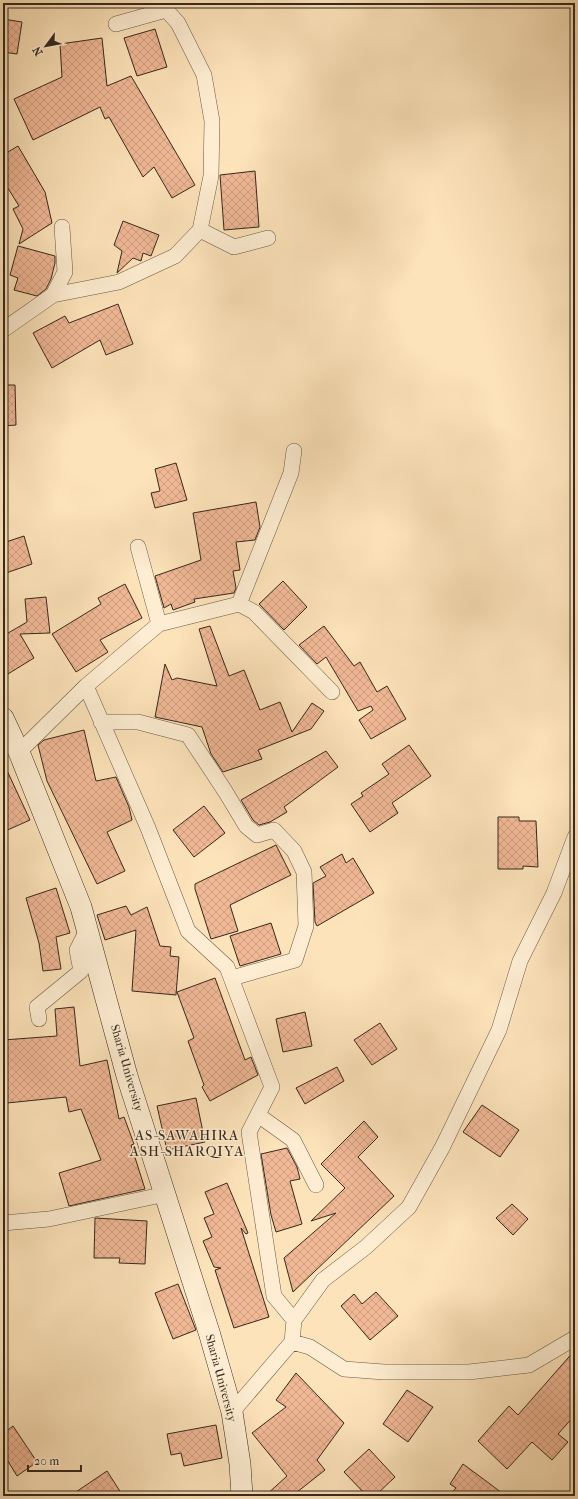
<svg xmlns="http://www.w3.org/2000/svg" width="578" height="1499" font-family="'IM FELL French Canon',serif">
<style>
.building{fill:url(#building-cross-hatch);stroke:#35281c}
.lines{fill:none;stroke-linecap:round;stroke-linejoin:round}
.street-casing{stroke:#675744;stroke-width:16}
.secondary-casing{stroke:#35281c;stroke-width:22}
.street{stroke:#feedd2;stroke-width:15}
.secondary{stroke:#feedd2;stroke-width:21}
.labels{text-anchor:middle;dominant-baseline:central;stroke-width:3;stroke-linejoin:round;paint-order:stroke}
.street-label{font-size:12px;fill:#35281c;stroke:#feedd2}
.quarter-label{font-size:14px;letter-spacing:1px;fill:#35281c;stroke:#feedd2}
</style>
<defs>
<pattern id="building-cross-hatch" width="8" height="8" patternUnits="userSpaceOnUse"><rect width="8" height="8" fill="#f1b896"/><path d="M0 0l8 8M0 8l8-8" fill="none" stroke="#cf9e81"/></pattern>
</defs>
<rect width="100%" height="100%" fill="#fde3ba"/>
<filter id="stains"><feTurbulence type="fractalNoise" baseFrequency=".005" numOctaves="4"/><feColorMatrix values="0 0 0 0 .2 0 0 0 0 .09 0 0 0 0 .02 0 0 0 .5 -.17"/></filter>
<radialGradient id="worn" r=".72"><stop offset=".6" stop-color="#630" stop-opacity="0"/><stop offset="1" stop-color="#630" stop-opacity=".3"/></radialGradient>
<path class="building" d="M3,19L22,22L17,54L3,52Z
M155,29L167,67L137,76L124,38Z
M102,38L107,86L131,76L195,185L172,198L154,167L143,177L109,117L105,119L100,107L33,140L14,99L62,77L60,44Z
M18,146L45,192L52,223L19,244L23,229L13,209L19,206L6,185L3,170V155Z
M255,171L259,227L224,230L220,175Z
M123,221L159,235L151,256L143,253L141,261L133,258L117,273L122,251L114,245Z
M18,246L55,256V263L51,279L46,289L37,296L14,290L18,278L10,275Z
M118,304L133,344L106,355L100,340L52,368L33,333L65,316L69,323Z
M3,385H15L16,425L3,426Z
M176,463L187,500L155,508L151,493L160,491L155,469Z
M256,502L260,527L255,540L236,542L240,570L233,571L236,588L234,593L194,599L195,602L173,610L171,604L164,608L155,576L201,560L193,513Z
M24,536L32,564L3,574V543Z
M283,581L307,607L284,630L259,604Z
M125,584L142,618L100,640L108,652L76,672L52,634L101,604L98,598Z
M46,597L50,633L20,634L34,658L3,677V636L27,622L25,599Z
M210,626L229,676L244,670L260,710L280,702L292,732L312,703L324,711L311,729L258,750L262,759L223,772L211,754L202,727L155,717L165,664L172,680L177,678L217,686L199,629Z
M324,626L354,666L360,662L377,692L387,686L406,719L371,739L359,720L373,710L371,706L358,711L326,657L317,664L299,645Z
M84,730L96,781L116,777L129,807L132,820L107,832L125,871L97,884L47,781L38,745L44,740Z
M409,745L431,776L392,803L398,813L370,832L351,804L363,796L361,793L389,774L382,764Z
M326,751L338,767L284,807L287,812L270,822L259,825L253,820L241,800Z
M3,762L30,820L3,832Z
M204,806L225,833L194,857L173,830Z
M498,817H519V821H536L538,867L523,866V869H498Z
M276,845L291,875L230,905L238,931L211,939L195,889V884Z
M342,854L346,863L353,858L374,893L317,926L315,922L313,883L326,876L320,867Z
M56,888L70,933L56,937L61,969L43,971L39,943L26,898Z
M126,906L131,915L147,907L160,946L171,947L170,956L179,957L176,995L132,991L136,930L105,940L97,915Z
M271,923L281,954L240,966L230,936Z
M215,978L245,1060L251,1057L258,1075L210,1101L202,1087L204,1085L188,1041L194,1038L177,992Z
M74,1007L80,1066L107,1060L119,1119L124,1117L134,1144L131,1145L145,1189L69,1206L59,1173L101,1160L81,1109L69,1112L66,1097L7,1103L3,1040L57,1036L55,1009Z
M305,1012L312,1046L283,1052L276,1019Z
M380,1023L397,1049L372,1065L354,1040Z
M337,1067L344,1081L305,1104L296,1088Z
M196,1098L205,1142L167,1150L157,1106Z
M482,1105L519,1130L500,1157L463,1132Z
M364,1121L378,1137L358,1157L394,1196L293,1292L284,1258L336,1213L311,1221L345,1188L321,1164Z
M287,1148L297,1167L300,1179L290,1181L302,1224L276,1232L271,1215L261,1154Z
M227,1183L248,1233L246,1234L241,1228L269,1317L234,1328L215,1270L221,1268L214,1267L203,1241L212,1237L204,1218L214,1214L205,1192Z
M512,1204L528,1219L513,1235L496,1218Z
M95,1218L147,1221L145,1264L119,1263L120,1258H94Z
M178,1284L196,1330L173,1339L155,1293Z
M376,1292L398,1316L370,1340L341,1306L354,1294L362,1304Z
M575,1350V1415L558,1434L568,1442L552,1460L532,1442L507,1469L478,1441L509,1406L518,1415Z
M296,1373L344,1423L317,1460L325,1470L292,1496H265L287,1476L252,1433L286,1407L276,1400Z
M407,1390L433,1407L408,1442L383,1424Z
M216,1425L222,1458L184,1466L181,1453L171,1455L167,1434Z
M13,1426L37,1462L17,1476L3,1453V1434Z
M369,1449L395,1477L375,1496H367L344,1472Z
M463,1464L486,1481L506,1496H449L456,1488L450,1484Z
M107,1471L123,1496H70Z"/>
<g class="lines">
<g class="street-casing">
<path id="street" d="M116,24L166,10
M200,230L234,247L268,238
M53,295L65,272L62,227
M3,330L53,295L119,282L175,256L200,230L211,176L212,121L204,75L178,23L160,3
M138,547L159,624
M239,604L291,473L294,451
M86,686L148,828L188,931L227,967L272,1087L249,1132L274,1296L294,1320
M101,722H138L188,735L225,791L246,826L257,835L274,830L294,851L304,872L306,926L295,960L232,978
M19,752L86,686L159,624L239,604L254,612L332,692
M39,1019L37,1007L81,971L77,950L87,930
M258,1115L293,1140L316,1185
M3,1223L49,1219L166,1194
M292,1342L294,1320L323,1280L366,1247L409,1207L443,1146L499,1030L520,961L554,893L575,837
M232,1412L292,1342L310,1347L344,1369L384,1372H469L529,1365L575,1338"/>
</g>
<g class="secondary-casing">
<path id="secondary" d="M3,718L19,752L81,907L127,1076L209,1332L232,1412L240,1464L242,1496"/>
</g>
<use href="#street" class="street"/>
<use href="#secondary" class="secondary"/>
</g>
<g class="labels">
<g class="street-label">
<text transform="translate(127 1068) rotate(74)">Sharia University</text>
<text transform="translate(221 1378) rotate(75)">Sharia University</text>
</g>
<g class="quarter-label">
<text x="187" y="1135">AS-SAWAHIRA<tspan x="187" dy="16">ASH-SHARQIYA</tspan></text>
</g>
</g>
<rect width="578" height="1499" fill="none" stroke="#fde3ba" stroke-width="16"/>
<rect x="4" y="4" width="570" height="1491" fill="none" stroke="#35281c" stroke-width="2"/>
<rect x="8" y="8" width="562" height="1483" fill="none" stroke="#35281c"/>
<g transform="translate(46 46) rotate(238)" stroke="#feedd2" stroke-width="3" paint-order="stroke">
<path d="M0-3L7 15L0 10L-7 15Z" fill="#35281c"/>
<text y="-6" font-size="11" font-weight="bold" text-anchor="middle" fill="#35281c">N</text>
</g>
<path d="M28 1465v6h53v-6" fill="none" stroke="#35281c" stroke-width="2"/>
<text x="34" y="1465" font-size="12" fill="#35281c" stroke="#feedd2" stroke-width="3" paint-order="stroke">20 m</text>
<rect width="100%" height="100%" filter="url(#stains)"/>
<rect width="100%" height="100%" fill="url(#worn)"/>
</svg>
